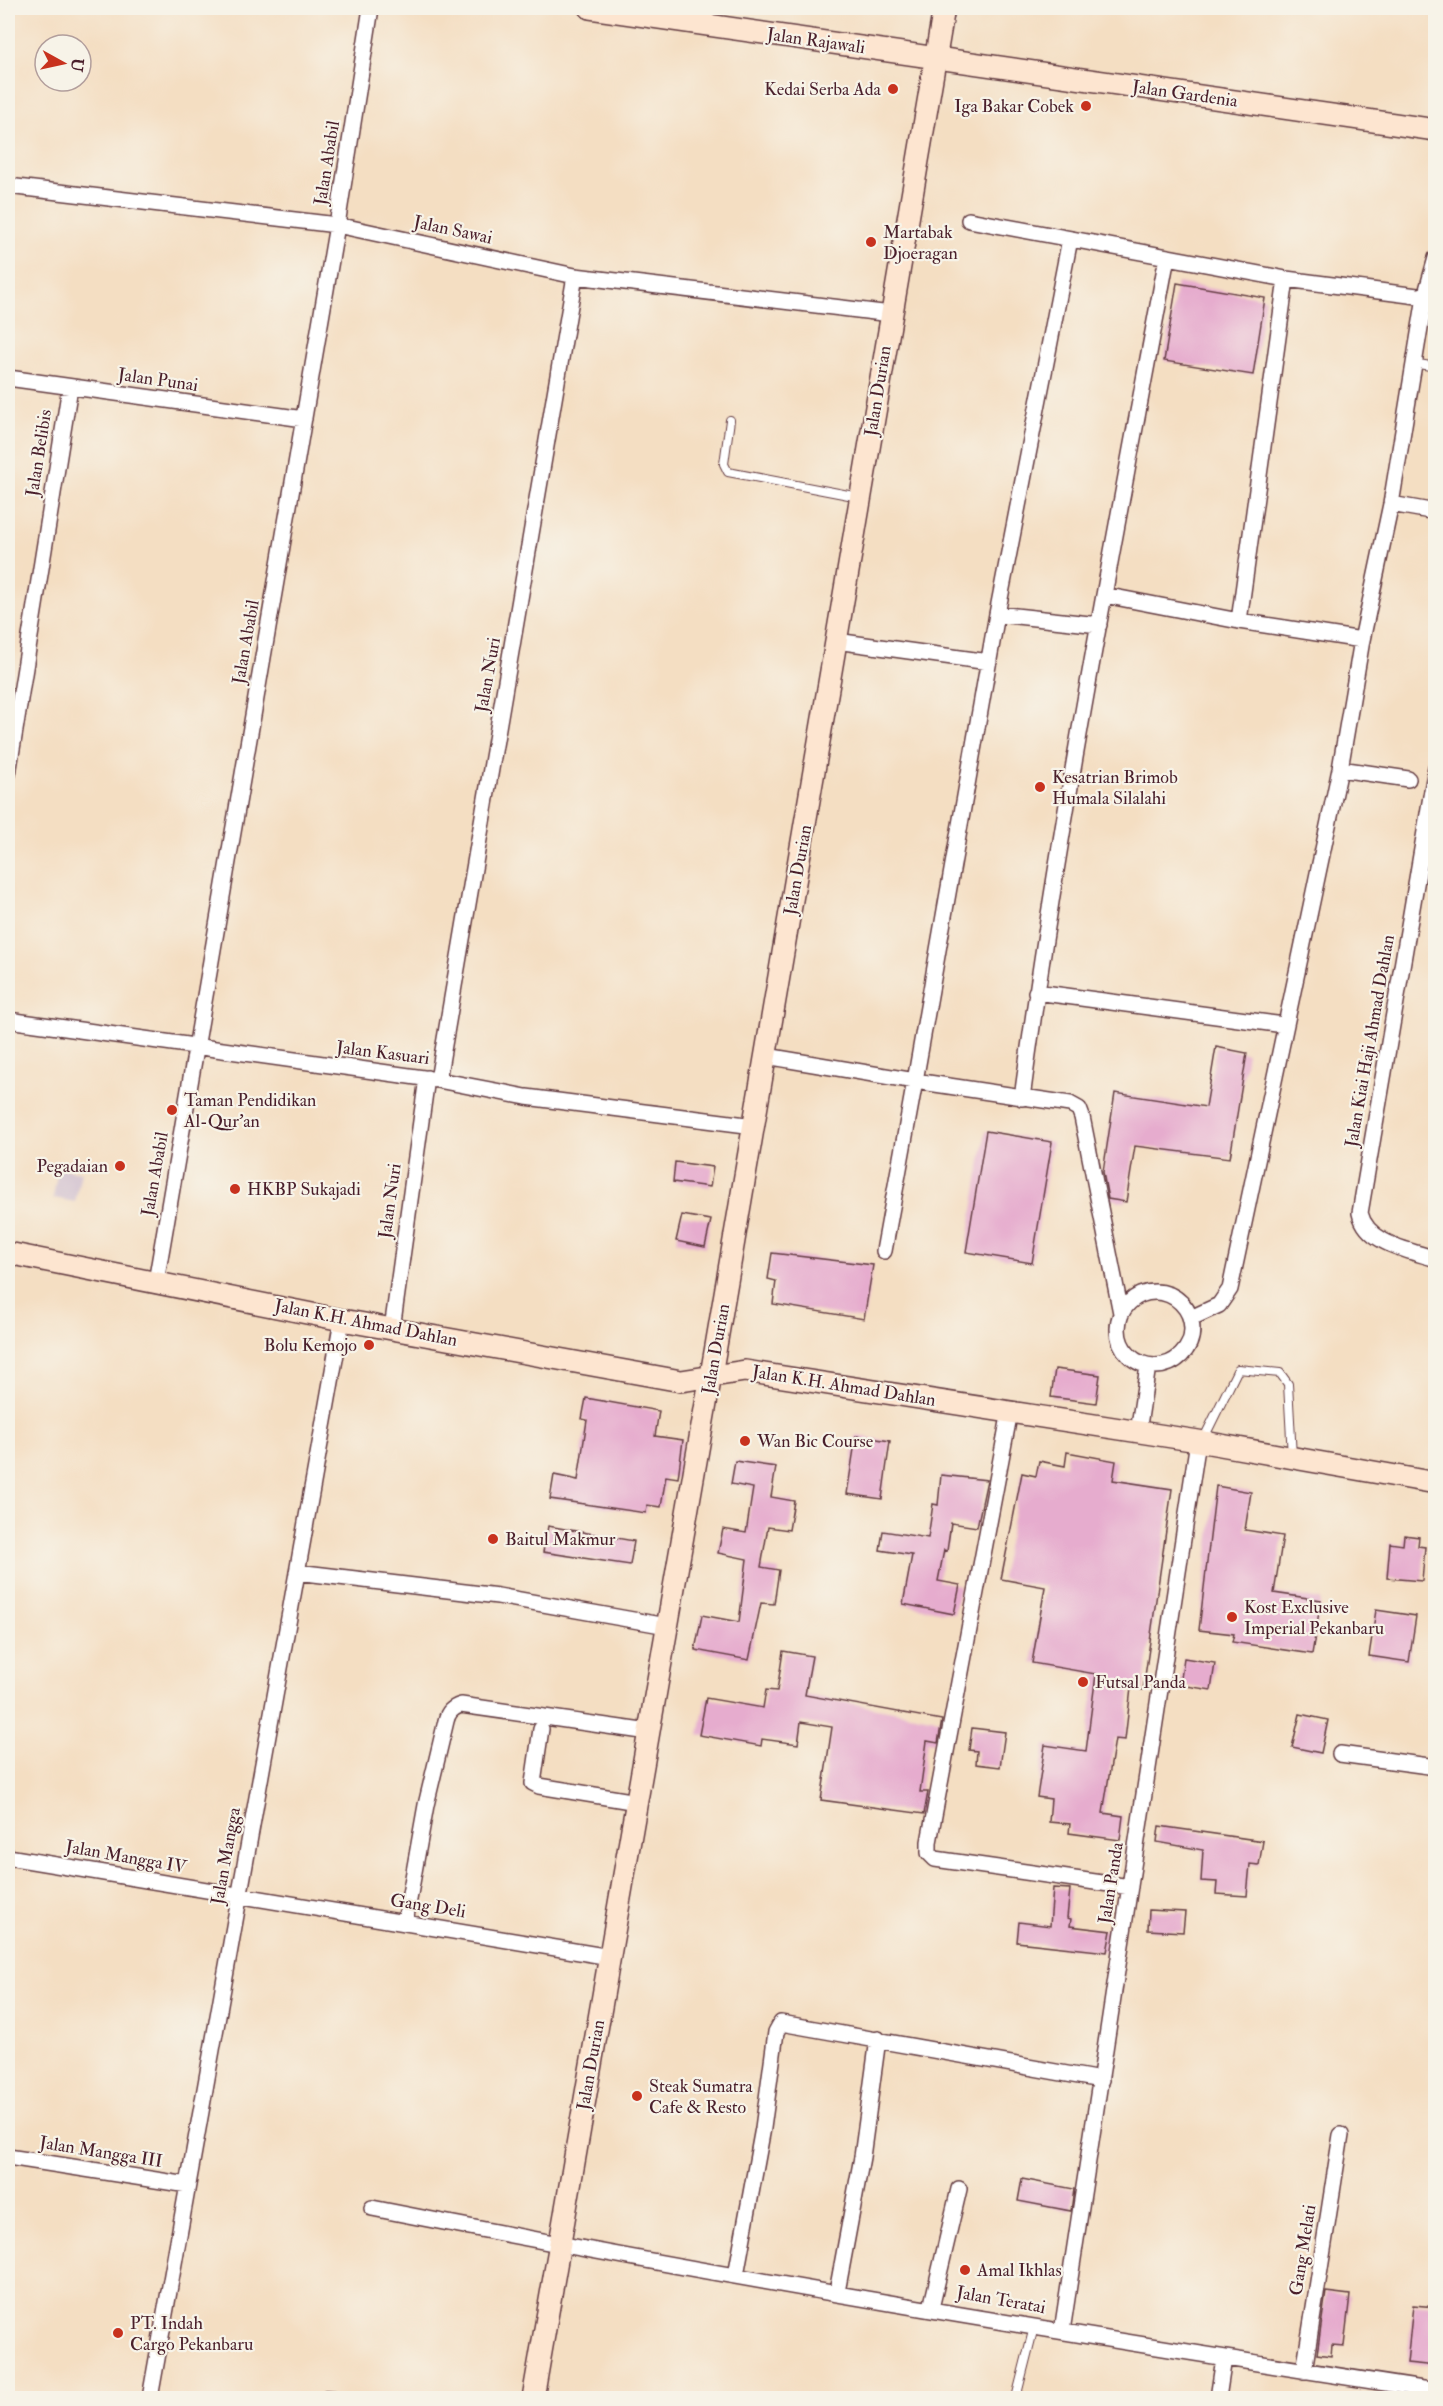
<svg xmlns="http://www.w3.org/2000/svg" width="1443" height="2406" font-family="'IM FELL Double Pica',serif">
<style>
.industrial{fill:#cfbdce}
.building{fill:#e6acce}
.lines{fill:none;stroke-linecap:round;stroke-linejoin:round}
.service-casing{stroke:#643c42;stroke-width:10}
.minor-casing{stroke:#643c42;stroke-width:18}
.secondary-casing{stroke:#643c42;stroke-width:24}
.service{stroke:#fff;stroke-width:8}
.minor{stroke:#fff;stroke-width:15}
.secondary{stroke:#fde5d0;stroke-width:21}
.poi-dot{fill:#c8321e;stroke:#f7f3e8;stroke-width:2}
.labels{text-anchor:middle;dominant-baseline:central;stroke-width:4.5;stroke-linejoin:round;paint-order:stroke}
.street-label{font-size:18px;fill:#4a1f2b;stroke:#f7f3e8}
.poi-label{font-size:18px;fill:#4a1f2b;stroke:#f7f3e8;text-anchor:start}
</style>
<rect width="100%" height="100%" fill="#f7f3e8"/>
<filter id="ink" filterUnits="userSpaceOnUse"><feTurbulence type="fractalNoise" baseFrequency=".0167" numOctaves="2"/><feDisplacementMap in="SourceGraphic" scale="12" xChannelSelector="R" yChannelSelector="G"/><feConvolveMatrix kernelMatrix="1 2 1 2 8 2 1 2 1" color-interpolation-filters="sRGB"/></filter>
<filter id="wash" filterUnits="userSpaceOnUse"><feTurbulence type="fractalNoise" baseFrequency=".008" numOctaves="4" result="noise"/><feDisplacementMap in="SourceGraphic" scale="24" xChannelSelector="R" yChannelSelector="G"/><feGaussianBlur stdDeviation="1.35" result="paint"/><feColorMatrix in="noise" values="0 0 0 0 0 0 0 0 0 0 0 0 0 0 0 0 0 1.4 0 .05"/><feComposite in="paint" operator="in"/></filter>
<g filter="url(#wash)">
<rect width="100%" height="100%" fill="#f4dec2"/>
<path class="industrial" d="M58,1168L81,1172L75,1202L53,1198Z"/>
<g id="blocks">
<path class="building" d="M1177,283L1265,298L1253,375L1164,361Z
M1216,1047L1247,1053L1230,1158L1135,1146L1126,1202L1108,1199L1103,1172L1115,1093L1206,1107Z
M986,1131L1052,1142L1032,1263L966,1252Z
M675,1162L713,1167L710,1187L673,1182Z
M682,1215L711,1220L705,1247L676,1241Z
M772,1253L873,1265L864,1319L773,1304L776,1281L768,1279Z
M1055,1369L1100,1375L1096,1403L1051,1397Z
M586,1398L659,1411L655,1436L683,1440L678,1478L666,1476L661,1507L647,1505L646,1513L550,1499L554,1475L578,1480L587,1420L582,1419Z
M856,1436L890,1441L882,1499L847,1494Z
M1067,1452L1116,1461L1113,1480L1172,1489L1143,1690L1131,1688L1125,1740L1115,1739L1103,1813L1123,1816L1120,1840L1069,1833L1070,1824L1049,1822L1051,1799L1037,1797L1045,1745L1086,1751L1096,1674L1032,1663L1045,1587L1001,1579L1022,1473L1036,1476L1039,1461L1065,1466Z
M735,1461L776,1467L771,1497L794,1501L789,1530L768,1527L761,1567L779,1570L774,1604L761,1603L749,1660L695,1650L702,1615L739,1622L747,1559L718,1553L723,1529L746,1533L753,1488L731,1484Z
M941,1475L987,1480L977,1527L951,1523L947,1551L944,1550L938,1581L960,1585L954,1614L903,1604L912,1555L880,1550L883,1531L928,1538L933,1504L938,1505Z
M1216,1486L1251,1492L1245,1530L1283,1536L1274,1593L1321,1600L1312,1654L1232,1642L1234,1634L1199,1630Z
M548,1526L634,1541L630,1565L543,1552Z
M1404,1535L1419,1537L1418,1546L1425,1547L1422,1581L1387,1578L1390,1543L1403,1545Z
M1376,1610L1416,1616L1409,1662L1369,1656Z
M783,1651L812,1656L805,1695L942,1720L938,1743L927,1741L920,1792H928L924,1814L821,1800L832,1727L801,1722L798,1744L762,1739L761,1746L699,1735L706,1698L763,1708L766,1690L777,1691Z
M1184,1658L1215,1663L1211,1690L1180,1685Z
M1300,1714L1328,1720L1321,1753L1292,1747Z
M972,1728L1005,1732L1000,1767L976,1764L977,1751L969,1750Z
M1159,1826L1263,1841L1259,1865L1250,1864L1247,1896L1216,1894L1217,1882L1201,1881L1203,1850L1157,1842Z
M1053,1888L1070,1889L1067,1918L1071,1919L1070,1926L1111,1931L1107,1952L1017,1942L1019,1922L1050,1926Z
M1149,1910L1185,1912L1183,1932L1148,1930Z
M1022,2179L1074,2189L1071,2211L1018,2201Z
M1326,2292L1350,2295L1344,2346L1332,2345L1331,2356L1317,2354Z
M1413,2305L1436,2307V2366L1407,2363Z"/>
</g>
</g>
<g filter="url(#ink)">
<use href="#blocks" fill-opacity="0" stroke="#643c42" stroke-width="1.5"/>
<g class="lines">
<g class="service-casing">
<path id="service" d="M1413,363L1436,367
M730,420L724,464L728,472L859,497
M1203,1440L1238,1369L1280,1373L1288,1384L1292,1457
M322,2398L326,2394L364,2398
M1016,2398L1034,2327"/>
</g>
<g class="minor-casing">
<path id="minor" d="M8,186L337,225L575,276L891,314
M969,220L1286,279L1425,297
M8,378L304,419
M1391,504L1436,512
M1104,595L1239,621L1362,640
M997,614L1099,625
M1239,621L1286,279
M836,641L989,662
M1436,767L1360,1213C1367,1244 1409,1250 1436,1259
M1340,769L1408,779
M8,774L70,387
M1036,992L1284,1025
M8,1020L438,1080L526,1097L754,1126
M766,1056L915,1081L997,614L1070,239
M438,1080L575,276
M1022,1098C1060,816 1115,536 1167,257
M884,1251L915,1081L1070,1104L1079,1109L1082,1117L1121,1313
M156,1282L337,225L371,8
M1118 1329a37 37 0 1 1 74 0a37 37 0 1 1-74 0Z
M1191,1318L1219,1305L1230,1289L1340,769L1362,640L1391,504L1425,297L1436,258
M392,1329L427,1078
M1010,1411L929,1842V1853L935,1859L1130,1887
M1138,1432L1148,1366
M297,1572L498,1596L667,1626
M541,1729L533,1783L539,1786L637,1802
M1340,1754L1436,1767
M8,1857L610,1957
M405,1922L426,1805L446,1721C448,1712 452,1708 461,1705L649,1732
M8,2157L188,2185
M372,2208C724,2278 1080,2336 1436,2391
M736,2275L763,2128L776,2032L781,2023L1101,2080
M837,2292L862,2157L878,2039
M931,2308L959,2189
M1062,2331L1198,1441
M1304,2371L1341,2135
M150,2398L342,1320
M1218,2398L1224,2358"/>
</g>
<g class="secondary-casing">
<path id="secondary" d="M590,8L1436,130
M8,1253L342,1320L681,1381L745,1371L1198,1441L1436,1483
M533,2398L716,1346L944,8"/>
</g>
<use href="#service" class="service"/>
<use href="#minor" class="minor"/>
<use href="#secondary" class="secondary"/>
</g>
</g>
<g class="poi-dot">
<circle cx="893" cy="89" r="6"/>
<circle cx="1086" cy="106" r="6"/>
<circle cx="871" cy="242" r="6"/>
<circle cx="1040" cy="787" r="6"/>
<circle cx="172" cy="1110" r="6"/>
<circle cx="120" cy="1166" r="6"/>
<circle cx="235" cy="1189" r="6"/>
<circle cx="369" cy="1345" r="6"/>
<circle cx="745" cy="1441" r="6"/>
<circle cx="493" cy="1539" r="6"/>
<circle cx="1232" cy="1617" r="6"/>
<circle cx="1083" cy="1682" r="6"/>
<circle cx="637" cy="2096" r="6"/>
<circle cx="965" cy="2270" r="6"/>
<circle cx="118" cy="2333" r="6"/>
</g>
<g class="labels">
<g class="street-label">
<text transform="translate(816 41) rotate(8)">Jalan Rajawali</text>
<text transform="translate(1185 94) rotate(8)">Jalan Gardenia</text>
<text transform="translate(327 163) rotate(-81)">Jalan Ababil</text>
<text transform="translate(453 230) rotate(12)">Jalan Sawai</text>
<text transform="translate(158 380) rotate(8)">Jalan Punai</text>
<text transform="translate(878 391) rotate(-81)">Jalan Durian</text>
<text transform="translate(39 453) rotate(-81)">Jalan Belibis</text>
<text transform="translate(246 642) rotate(-80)">Jalan Ababil</text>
<text transform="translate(488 675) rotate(-80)">Jalan Nuri</text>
<text transform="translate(798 870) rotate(-80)">Jalan Durian</text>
<text transform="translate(1370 1041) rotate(-80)">Jalan Kiai Haji Ahmad Dahlan</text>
<text transform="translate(383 1053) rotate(7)">Jalan Kasuari</text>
<text transform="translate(155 1174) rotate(-80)">Jalan Ababil</text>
<text transform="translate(390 1201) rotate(-82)">Jalan Nuri</text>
<text transform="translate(366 1323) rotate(11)">Jalan K.H. Ahmad Dahlan</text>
<text transform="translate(716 1349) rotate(-80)">Jalan Durian</text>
<text transform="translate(844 1386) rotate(9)">Jalan K.H. Ahmad Dahlan</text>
<text transform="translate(226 1856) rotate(-80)">Jalan Mangga</text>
<text transform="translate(126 1857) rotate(10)">Jalan Mangga IV</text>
<text transform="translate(1111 1883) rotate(-81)">Jalan Panda</text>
<text transform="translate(428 1906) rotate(9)">Gang Deli</text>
<text transform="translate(591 2065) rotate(-80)">Jalan Durian</text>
<text transform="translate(101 2152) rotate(9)">Jalan Mangga III</text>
<text transform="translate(1303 2250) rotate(-81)">Gang Melati</text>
<text transform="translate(1001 2300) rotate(10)">Jalan Teratai</text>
</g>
<g class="poi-label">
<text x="881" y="89" text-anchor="end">Kedai Serba Ada</text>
<text x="1074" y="106" text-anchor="end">Iga Bakar Cobek</text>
<text x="883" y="232">Martabak<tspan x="883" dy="21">Djoeragan</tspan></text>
<text x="1052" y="777">Kesatrian Brimob<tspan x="1052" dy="21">Humala Silalahi</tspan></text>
<text x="184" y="1100">Taman Pendidikan<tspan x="184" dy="21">Al-Qur'an</tspan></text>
<text x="108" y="1166" text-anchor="end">Pegadaian</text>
<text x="247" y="1189">HKBP Sukajadi</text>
<text x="357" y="1345" text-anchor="end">Bolu Kemojo</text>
<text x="757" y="1441">Wan Bic Course</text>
<text x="505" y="1539">Baitul Makmur</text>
<text x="1244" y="1607">Kost Exclusive<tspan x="1244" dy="21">Imperial Pekanbaru</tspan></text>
<text x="1095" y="1682">Futsal Panda</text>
<text x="649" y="2086">Steak Sumatra<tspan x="649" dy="21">Cafe &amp; Resto</tspan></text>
<text x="977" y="2270">Amal Ikhlas</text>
<text x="130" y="2323">PT. Indah<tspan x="130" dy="21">Cargo Pekanbaru</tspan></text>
</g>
</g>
<rect width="1443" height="2406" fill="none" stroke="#f7f3e8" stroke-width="30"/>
<g transform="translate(63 63) rotate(98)"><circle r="28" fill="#f7f3e8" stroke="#b29e9c" stroke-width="1.5"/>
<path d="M0-4.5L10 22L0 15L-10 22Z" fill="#c8321e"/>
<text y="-9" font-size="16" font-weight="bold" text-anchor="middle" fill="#4a1f2b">U</text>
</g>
</svg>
